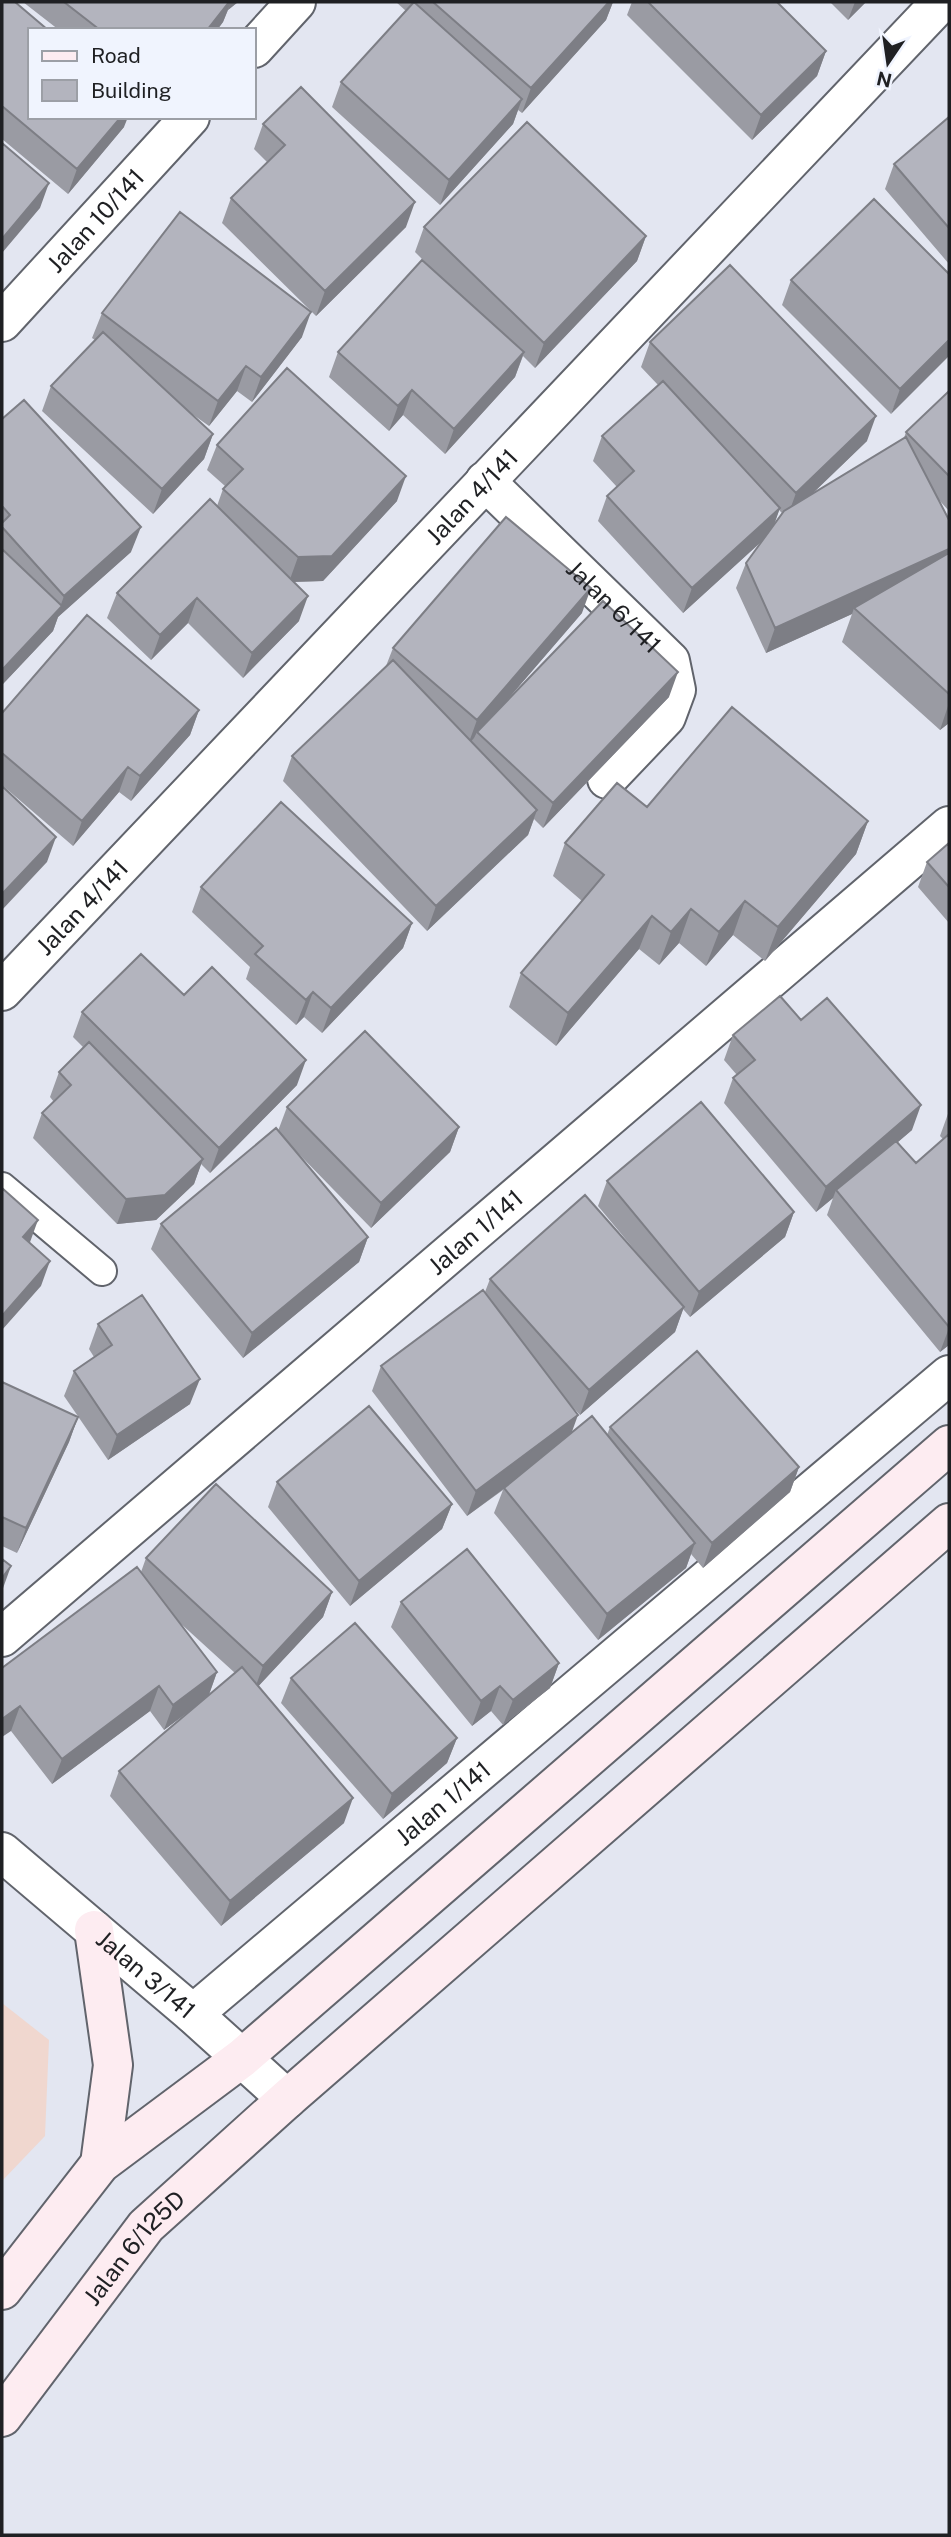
<svg xmlns="http://www.w3.org/2000/svg" width="951" height="2537" font-family="'Public Sans',sans-serif">
<style>
.industrial{fill:#f0d7cf}
.lines{fill:none;stroke-linecap:round;stroke-linejoin:round}
.lane-casing{stroke:#61646c;stroke-width:32}
.street-casing{stroke:#61646c;stroke-width:42}
.secondary-casing{stroke:#61646c;stroke-width:42}
.lane{stroke:#fff;stroke-width:28}
.street{stroke:#fff;stroke-width:38}
.secondary{stroke:#fdecf1;stroke-width:38}
.wall{fill:#9a9ba3;fill-rule:evenodd}
.shaded-wall{fill:#7d7e85}
.building{fill:#b3b4be;stroke:#7d7e85;stroke-width:2}
.labels{text-anchor:middle;dominant-baseline:central;stroke-width:5;stroke-linejoin:round;paint-order:stroke}
.street-label{font-size:24px;fill:#1f2023;stroke:#f0f4fe}
</style>
<rect width="100%" height="100%" fill="#e3e6f1"/>
<path class="industrial" d="M2,2003L49,2040L45,2136L2,2181Z"/>
<g class="lines">
<g class="lane-casing">
<path id="lane" d="M2,1187L102,1271"/>
</g>
<g class="street-casing">
<g id="street">
<path d="M254,48L296,2"/>
<path id="s1" d="M2,322L190,117"/>
<path id="s2" d="M485,481L670,661L676,690L666,717L607,779"/>
<path id="s3" d="M2,991L941,2"/>
<path id="s4" d="M2,1637L949,826"/>
<path id="s5" d="M2,1852L193,2014L287,2099"/>
<path id="s6" d="M193,2014L949,1375"/>
</g>
</g>
<g class="secondary-casing">
<g id="secondary">
<path d="M94,1930L113,2065L100,2164"/>
<path d="M2,2290L100,2164L242,2058L949,1445"/>
<path id="s7" d="M2,2417L146,2226L287,2099L949,1523"/>
</g>
</g>
<use href="#lane" class="lane"/>
<use href="#street" class="street"/>
<use href="#secondary" class="secondary"/>
</g>
<path class="wall" d="M2,2L124,127L68,194L2,139Z
M23,2H238L228,10L223,22L217,30H59Z
M396,2H613L606,20L522,113L518,110L513,124L440,205L332,107L341,82L406,11Z
M632,2H777L826,51L817,76L752,140L627,15Z
M830,2H866L848,20Z
M949,117V264L885,189L894,164Z
M263,124L406,227L316,316L222,223L231,198L267,162L254,149Z
M424,227L646,236L637,261L535,368L523,356L515,377L445,454L403,415L389,431L329,377L338,352L433,270L415,252Z
M949,274L891,414L782,305L791,280Z
M102,313L302,337L252,402L237,391L209,426L185,409L213,434L204,459L153,514L42,411L51,386L95,340L92,338Z
M650,342L867,441L812,494L904,438L906,432L949,391V511L939,500L949,520V723L940,730L842,642L852,614L766,653L736,588L746,563L762,541L683,613L598,521L607,496L617,487L593,461L602,436L658,385L641,367ZM779,510L782,513L774,525Z
M2,419L131,552L58,617L53,631L2,685Z
M217,445L397,501L323,581L294,582L299,621L243,678L188,623L151,660L107,618L117,593L217,506L223,489L225,486L207,470Z
M582,613L507,700L669,697L543,828L534,819L528,835L427,931L283,781L292,756L386,666L393,648Z
M199,710L190,735L131,801L119,792L73,846L2,785V713Z
M647,807L868,821L856,854L765,961L733,935L706,966L679,943L659,965L639,949L556,1046L509,1007L521,973L582,901L553,876L565,843Z
M949,843V923L918,887L927,862Z
M201,887L412,923L403,948L322,1033L304,1017L296,1025L246,979L250,967L192,912Z
M184,995L297,1085L210,1173L201,1164L194,1184L156,1220L117,1224L33,1138L42,1113L54,1102L50,1097L59,1072L84,1048L73,1037L82,1012Z
M801,1020L912,1130L898,1142L916,1163L943,1139L940,1136L949,1111V1345L940,1352L827,1215L833,1198L816,1212L724,1103L733,1078L737,1075L724,1060L733,1035Z
M287,1107L459,1127L450,1152L371,1228L291,1146L368,1237L359,1262L243,1358L151,1249L161,1224L278,1131Z
M607,1181L794,1212L785,1237L690,1317L683,1309L675,1332L580,1415L570,1404L572,1432L607,1435L610,1427L799,1467L790,1492L703,1568L691,1554L686,1568L598,1640L494,1513L503,1490L467,1516L372,1391L381,1366L485,1292L490,1279L643,1260L598,1206Z
M98,1324L190,1404L108,1460L64,1396L74,1371L94,1357L89,1349Z
M2,1382L78,1417L69,1442L17,1553L2,1546Z
M277,1482L452,1504L442,1529L350,1606L268,1507Z
M146,1558L332,1592L323,1617L258,1686L344,1823L221,1926L110,1796L119,1771L191,1710L164,1730L150,1711L52,1784L11,1731L2,1668L141,1572ZM179,1622L235,1673L209,1695L217,1672Z
M401,1602L559,1663L550,1688L503,1725L491,1711L472,1726L391,1627Z
M291,1678L457,1738L447,1763L383,1819L281,1703Z"/>
<path class="shaded-wall" d="M229,2H231L223,22L217,30H207Z
M231,2H238L228,10Z
M609,2H613L606,20L522,113L531,88Z
M855,2H866L848,20Z
M826,51L817,76L752,140L761,115Z
M522,99L513,124L440,205L449,180Z
M121,117H128L124,127L68,194L77,169Z
M49,183L40,208L2,253V239Z
M415,202L406,227L316,316L325,291Z
M646,236L637,261L535,368L544,343Z
M311,312L302,337L252,402L261,377Z
M949,340V356L891,414L900,389Z
M524,352L515,377L445,454L454,429Z
M246,366L237,391L209,426L218,401Z
M412,390L403,415L389,431L398,406Z
M876,416L867,441L787,518L796,493Z
M213,434L204,459L153,514L162,489Z
M406,476L397,501L323,581L289,582L298,557Z
M780,508L771,533L683,613L692,588Z
M141,527L131,552L58,617L53,631L2,685V670L59,610L64,596Z
M949,549V570L854,608L852,614L766,653L775,628Z
M591,588L582,613L478,734L477,732L474,738L468,745L477,720Z
M308,596L299,621L243,678L252,653Z
M197,598L188,623L151,660L160,635Z
M678,672L669,697L543,828L553,803Z
M949,703V723L940,730Z
M199,710L190,735L131,801L140,776Z
M128,767L119,792L73,846L82,821Z
M537,810L528,835L427,931L436,906Z
M868,821L856,854L765,961L778,927Z
M56,837L47,862L2,910V894Z
M745,901L733,935L706,966L719,932Z
M691,909L679,943L659,965L671,932Z
M652,916L639,949L556,1046L568,1013Z
M412,923L403,948L322,1033L331,1008Z
M313,992L304,1017L296,1025L306,1000Z
M306,1060L297,1085L210,1173L219,1148Z
M921,1105L912,1130L838,1193L836,1190L833,1198L816,1212L826,1187Z
M459,1127L450,1152L371,1228L381,1203Z
M203,1159L194,1184L156,1220L117,1224L126,1199Z
M794,1212L785,1237L690,1317L699,1292Z
M38,1220L29,1245L23,1237Z
M368,1237L359,1262L243,1358L252,1333Z
M50,1261L41,1286L2,1330V1316Z
M684,1307L675,1332L580,1415L589,1390Z
M949,1328V1345L940,1352Z
M200,1379L190,1404L108,1460L117,1435Z
M578,1415L569,1440L467,1516L476,1491Z
M78,1417L69,1442L17,1553L26,1528Z
M799,1467L790,1492L703,1568L712,1543Z
M452,1504L442,1529L350,1606L359,1581Z
M695,1543L686,1568L598,1640L607,1614Z
M11,1566L2,1591V1578Z
M332,1592L323,1617L254,1691L263,1666Z
M559,1663L550,1688L503,1725L513,1700Z
M217,1672L208,1697L164,1730L173,1705Z
M159,1686L150,1711L52,1784L62,1759Z
M500,1686L491,1711L472,1726L481,1701Z
M20,1706L11,1731L2,1737V1719Z
M457,1738L447,1763L383,1819L392,1794Z
M353,1798L344,1823L221,1926L230,1901Z"/>
<path class="building" d="M2,2H15L48,30H30V117H121L77,169L2,106Z
M64,2H229L207,30H100Z
M414,2L522,99L449,180L341,82Z
M433,2H609L531,88Z
M648,2H777L826,51L761,115Z
M301,87L415,202L325,291L231,198L285,145L263,124Z
M949,117V228L894,164Z
M527,122L646,236L544,343L424,227Z
M2,143L49,183L2,239Z
M874,199L949,274V340L900,389L791,280Z
M180,212L311,312L261,377L246,366L218,401L102,313Z
M422,260L524,352L454,429L412,390L398,406L338,352Z
M730,265L876,416L796,493L650,342Z
M103,332L213,434L162,489L51,386Z
M287,368L406,476L332,556L298,557L223,489L243,469L217,445Z
M663,381L780,508L692,588L607,496L634,471L602,436Z
M949,391V476L906,432Z
M24,400L141,527L64,596L2,527V523L10,515L2,506V419Z
M906,437L949,520V549L775,628L746,563L784,511Z
M210,499L308,596L252,653L197,598L160,635L117,593Z
M506,517L591,588L477,720L393,648Z
M2,549L62,606L2,670Z
M949,553V694L854,608Z
M603,601L678,672L553,803L477,732Z
M87,615L199,710L140,776L128,767L82,821L2,753V713Z
M393,660L537,810L436,906L292,756Z
M732,707L868,821L778,927L745,901L719,932L691,909L671,932L652,916L568,1013L521,973L604,875L565,843L617,783L647,807Z
M2,786L56,837L2,894Z
M281,802L412,923L331,1008L313,992L306,1000L255,954L263,946L201,887Z
M949,843V887L927,862Z
M141,954L184,995L212,967L306,1060L219,1148L82,1012Z
M780,996L801,1020L827,998L921,1105L826,1187L733,1078L755,1060L733,1035Z
M365,1031L459,1127L381,1203L287,1107Z
M89,1042L203,1159L165,1195L126,1199L42,1113L71,1085L59,1072Z
M701,1102L794,1212L699,1292L607,1181Z
M276,1128L368,1237L252,1333L161,1224Z
M949,1134V1327L836,1190L896,1141L916,1163Z
M2,1188L38,1220L23,1237L50,1261L2,1316Z
M585,1195L684,1307L589,1390L490,1279Z
M483,1290L578,1415L476,1491L381,1366Z
M142,1295L200,1379L117,1435L74,1371L112,1345L98,1324Z
M697,1351L799,1467L712,1543L610,1427Z
M2,1382L78,1417L26,1528L2,1517Z
M369,1406L452,1504L359,1581L277,1482Z
M592,1416L695,1543L607,1614L504,1488Z
M216,1484L332,1592L263,1666L146,1558Z
M467,1549L559,1663L513,1700L500,1686L481,1701L401,1602Z
M2,1559L11,1566L2,1578Z
M137,1567L217,1672L173,1705L159,1686L62,1759L20,1706L2,1719V1668Z
M355,1623L457,1738L392,1794L291,1678Z
M242,1667L353,1798L230,1901L119,1771Z"/>
<g class="labels">
<g class="street-label">
<text stroke="none"><textPath href="#s1" startOffset="138">Jalan 10/141</textPath></text>
<text stroke="none"><textPath href="#s3" startOffset="682">Jalan 4/141</textPath></text>
<text stroke="none"><textPath href="#s2" startOffset="180">Jalan 6/141</textPath></text>
<text stroke="none"><textPath href="#s3" startOffset="116">Jalan 4/141</textPath></text>
<text stroke="none"><textPath href="#s4" startOffset="623">Jalan 1/141</textPath></text>
<text stroke="none"><textPath href="#s6" startOffset="327">Jalan 1/141</textPath></text>
<text stroke="none"><textPath href="#s5" startOffset="189">Jalan 3/141</textPath></text>
<text stroke="none"><textPath href="#s7" startOffset="215">Jalan 6/125D</textPath></text>
</g>
</g>
<rect width="951" height="2537" fill="none" stroke="#1f2023" stroke-width="7"/>
<rect x="28" y="28" width="228" height="91" fill="#f0f4fe" stroke="#9c9fa6" stroke-width="2"/>
<rect x="42" y="51" width="35" height="10" fill="#fdecf1" stroke="#9c9fa6" stroke-width="2"/>
<text x="91" y="63" font-size="21" fill="#1f2023">Road</text>
<rect x="42" y="80" width="35" height="21" fill="#b3b4be" stroke="#9c9fa6" stroke-width="2"/>
<text x="91" y="98" font-size="21" fill="#1f2023">Building</text>
<g transform="translate(888 63) rotate(193)" stroke="#f0f4fe" stroke-width="5" paint-order="stroke">
<path d="M0-5L12 26L0 18L-12 26Z" fill="#1f2023"/>
<text y="-10" font-size="19" font-weight="bold" text-anchor="middle" fill="#1f2023">N</text>
</g>
</svg>
